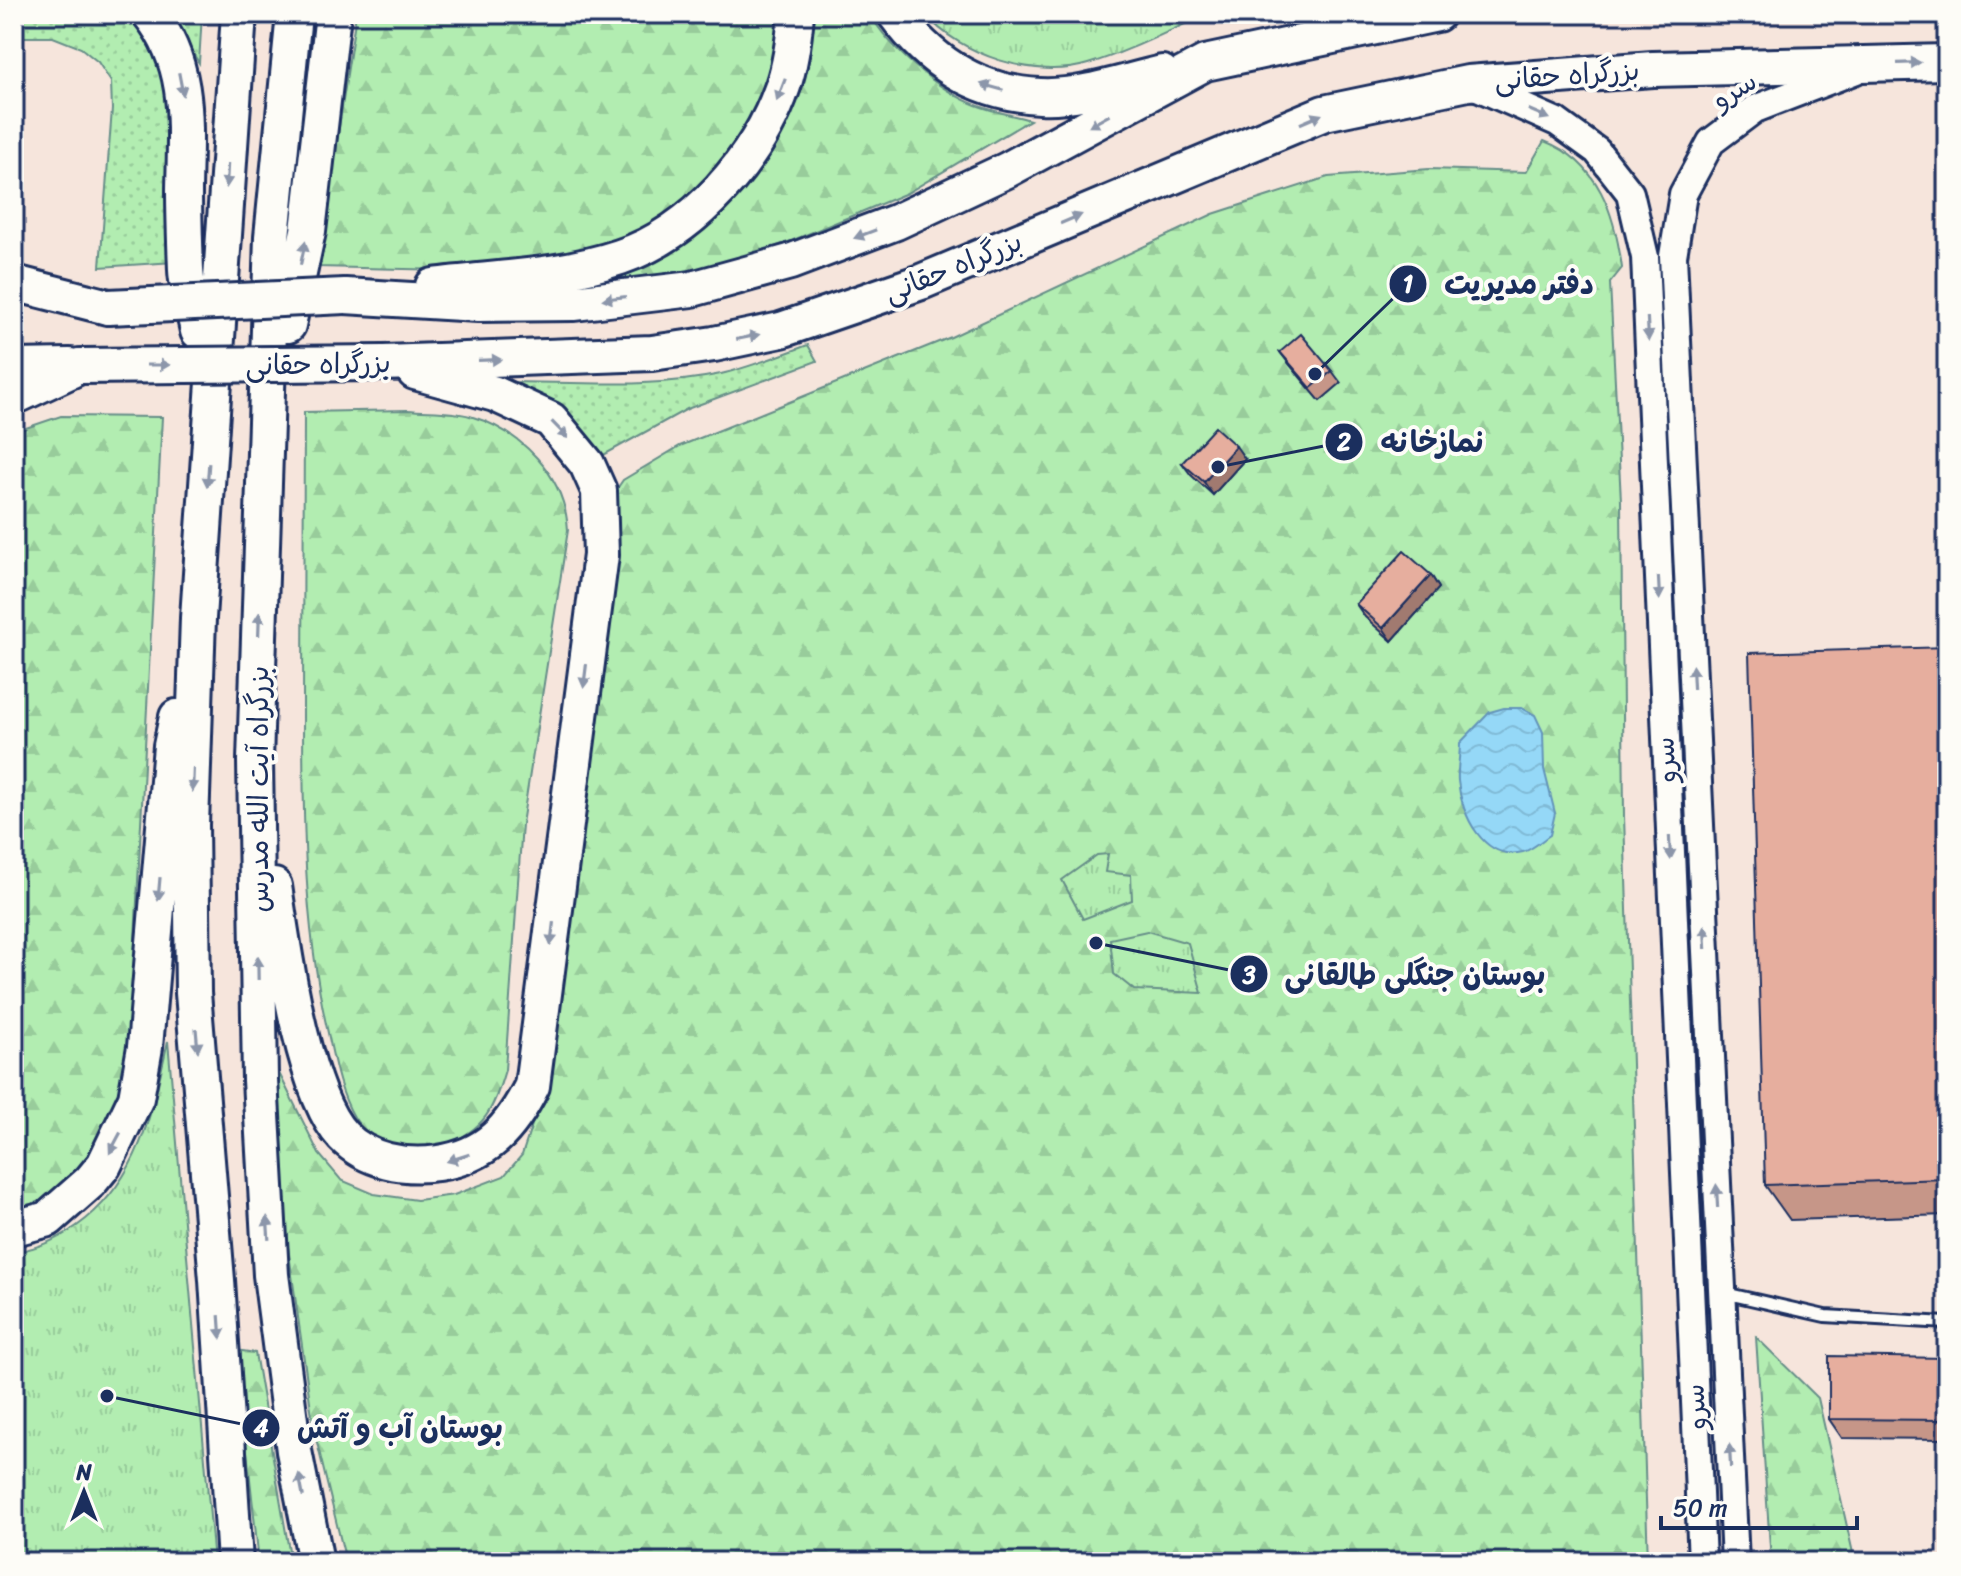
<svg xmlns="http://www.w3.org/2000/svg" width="1961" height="1576" font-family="Sriracha,'Playpen Sans Arabic',sans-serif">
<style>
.forest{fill:url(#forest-firs);stroke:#668e88;stroke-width:2}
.park{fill:url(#park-tufts);stroke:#668e88;stroke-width:2}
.garden{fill:url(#garden-dots);stroke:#668e88;stroke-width:2}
.water{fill:url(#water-waves);stroke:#6494ba;stroke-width:2}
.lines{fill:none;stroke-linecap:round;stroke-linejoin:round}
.service-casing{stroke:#1b2f5e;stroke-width:16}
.tertiary-casing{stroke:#1b2f5e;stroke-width:32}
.trunk-casing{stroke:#1b2f5e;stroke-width:40}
.service{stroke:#fdfcf7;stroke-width:10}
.tertiary{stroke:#fdfcf7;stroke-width:26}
.trunk{stroke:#fdfcf7;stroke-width:34}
.trunk-bridge-casing{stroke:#1b2f5e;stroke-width:40;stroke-linecap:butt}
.trunk-bridge{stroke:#fdfcf7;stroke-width:34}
.wall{fill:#c69688;stroke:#1b2f5e;stroke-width:2}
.shaded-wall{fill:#a17a6f;stroke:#1b2f5e;stroke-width:2}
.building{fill:#e6ae9e;stroke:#1b2f5e;stroke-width:2}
.oneway{fill:#8c96aa}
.labels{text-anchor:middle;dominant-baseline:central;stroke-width:8;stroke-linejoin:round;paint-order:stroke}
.street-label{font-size:28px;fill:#1b2f5e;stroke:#fdfcf7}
.leader{fill:none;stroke:#1b2f5e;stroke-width:3}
.callout-dot{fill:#1b2f5e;stroke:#fdfcf7;stroke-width:3}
.mark-label{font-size:24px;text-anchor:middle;font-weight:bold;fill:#fff}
.callout-label{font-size:30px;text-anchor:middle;font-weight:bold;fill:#1b2f5e;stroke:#fdfcf7;stroke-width:8;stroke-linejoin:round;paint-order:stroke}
</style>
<defs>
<pattern id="forest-firs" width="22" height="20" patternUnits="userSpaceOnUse" patternTransform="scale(2)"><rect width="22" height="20" fill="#b2edb1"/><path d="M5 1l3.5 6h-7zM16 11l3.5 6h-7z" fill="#98cc9b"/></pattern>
<pattern id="park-tufts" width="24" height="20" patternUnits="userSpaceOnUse" patternTransform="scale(2)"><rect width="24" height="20" fill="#b2edb1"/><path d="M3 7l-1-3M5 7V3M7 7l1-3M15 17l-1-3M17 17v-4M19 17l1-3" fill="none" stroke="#98cc9b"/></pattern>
<pattern id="garden-dots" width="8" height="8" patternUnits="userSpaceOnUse" patternTransform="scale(2)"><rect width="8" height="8" fill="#b2edb1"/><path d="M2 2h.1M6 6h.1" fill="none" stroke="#98cc9b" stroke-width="1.8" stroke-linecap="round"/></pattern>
<pattern id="water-waves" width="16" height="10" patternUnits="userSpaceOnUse" patternTransform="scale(2)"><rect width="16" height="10" fill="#95d8f7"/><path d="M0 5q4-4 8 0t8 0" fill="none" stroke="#80bad6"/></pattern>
</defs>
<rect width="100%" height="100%" fill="#f6e5dc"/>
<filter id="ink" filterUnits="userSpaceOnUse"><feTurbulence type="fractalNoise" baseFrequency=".0125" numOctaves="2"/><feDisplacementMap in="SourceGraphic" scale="16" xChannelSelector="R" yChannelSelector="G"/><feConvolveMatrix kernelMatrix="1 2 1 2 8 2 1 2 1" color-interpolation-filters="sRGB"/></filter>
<g filter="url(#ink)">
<path class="forest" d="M356,14H787L770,92L728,165L662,224L565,262L447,270L318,267Z
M805,14H870C889,48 939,91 976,105C994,112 1013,115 1030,120L907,193L791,241L724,265L585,286L624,271L716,208Z
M1544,141C1599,162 1615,214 1622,268L1610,283L1621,501L1624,816L1648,1562H346L314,1430L287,1240L278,1071L319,1154L341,1180L374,1194L417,1200L454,1195L504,1176L522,1155L542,1094L586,796L616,490L623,480L680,446L951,337L1213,214L1328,177L1429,169L1526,172Z
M408,410C428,412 451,411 470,416C521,431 565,475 568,530L522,824L505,1070C493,1111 485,1128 445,1146C415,1160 370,1144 354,1117C338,1090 333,1054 326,1024C303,918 303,812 303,704C304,606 304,509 304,412Z
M61,416L162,417L129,1056L114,1119L89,1170L57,1204L14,1215V432Z
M1756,1337L1818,1398L1855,1562H1771Z
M236,1350L255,1353L291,1562H259Z"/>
<path class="park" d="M925,14H1207C1168,31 1128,52 1088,64C1036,80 960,55 925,14Z
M1108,854L1105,872L1131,875L1132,900L1083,919L1062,880L1097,855Z
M1147,931L1188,943L1202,993L1134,990L1114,974L1110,939Z
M168,1041L214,1562H14V1252C42,1248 65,1236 86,1219C141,1174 153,1107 168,1041Z"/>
<path class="garden" d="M14,14H130L142,26L165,66L176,106L174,262L100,267L112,109L111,82L98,62L81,48L53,37H14Z
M169,14H202L199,63Z
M808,345L817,361L687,409L600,457L489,382C565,381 646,390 721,374C751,367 780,355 808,345Z"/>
<path class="water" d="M1504,708H1522L1535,715L1543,732L1544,769L1555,813L1550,835C1542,840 1532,850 1523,852C1484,862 1461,815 1458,781C1457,769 1460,756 1460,743L1490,712Z"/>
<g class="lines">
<g class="service-casing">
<path id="service" d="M1724,1293L1825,1316L1947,1323"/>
</g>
<g class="tertiary-casing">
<path id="tertiary" d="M1471,84L1557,122L1597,151L1630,193L1645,257L1702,1562
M1735,1562L1673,256L1683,194L1711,142L1755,109L1856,70"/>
</g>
<g class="trunk-casing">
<path id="trunk" d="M150,14C192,66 185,127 184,190C184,217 185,244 186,270C187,290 194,311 198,331
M294,14L272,237L255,761L260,1080L271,1275L294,1451L316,1562
M895,14C931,63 978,93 1040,96C1080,98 1123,82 1162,73
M14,283L108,307
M433,286C494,278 560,277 620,257C694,232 758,159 783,86C791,63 794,38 796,14
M345,296L478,304L574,303L692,289L790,262L896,222L1007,170L1205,63L1437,14
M288,325L308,231L333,14
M384,363L652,353L714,344L781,330L921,282L1324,113L1468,83L1653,69L1947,62
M14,367L70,366
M14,397L80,366
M274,886C283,945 302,1093 343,1136C367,1161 405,1168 438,1163C487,1156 511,1128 532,1086L601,555L599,491L587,464L551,420L495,394L415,372
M14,1228L48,1219L90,1182L104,1165L136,1098L145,1047L171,746L177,717
M235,1562L217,1280L193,993L191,825L198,618L239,14"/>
</g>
<use href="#service" class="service"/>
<use href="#tertiary" class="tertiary"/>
<use href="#trunk" class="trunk"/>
<g class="trunk-bridge-casing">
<path id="trunk-bridge" d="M108,307L345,296
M80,366L384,363"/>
</g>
<use href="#trunk-bridge" class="trunk-bridge"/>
</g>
<path class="wall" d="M1280,352L1332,371L1341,383L1320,401L1289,364Z
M1245,459L1213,495L1191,475L1182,463Z
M1431,575L1439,588L1392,641L1365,617L1356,604Z
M1947,647V1215L1790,1220L1765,1185Z
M1947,1358V1439L1842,1438L1829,1419Z"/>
<path class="shaded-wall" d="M1236,446L1245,459L1213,495L1204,482Z
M1431,575L1439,588L1392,641L1383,628Z"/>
<path class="building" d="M1301,334L1332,371L1311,388L1280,352Z
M1215,427L1236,446L1204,482L1182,463Z
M1404,551L1431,575L1383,628L1356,604Z
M1947,647V1179L1765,1185L1749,653Z
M1829,1356L1947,1358V1420L1829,1419Z"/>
<defs><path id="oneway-solid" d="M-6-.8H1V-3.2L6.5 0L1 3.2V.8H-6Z" transform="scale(2)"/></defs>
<g class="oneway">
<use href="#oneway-solid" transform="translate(1909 63) rotate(-2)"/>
<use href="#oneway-solid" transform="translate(181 84) rotate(79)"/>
<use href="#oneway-solid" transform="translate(992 87) rotate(-164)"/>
<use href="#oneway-solid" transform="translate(781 90) rotate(111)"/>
<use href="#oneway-solid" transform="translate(1539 114) rotate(23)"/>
<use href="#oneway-solid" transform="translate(1311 119) rotate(-23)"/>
<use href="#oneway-solid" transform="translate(1099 121) rotate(151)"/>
<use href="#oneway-solid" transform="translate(227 176) rotate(93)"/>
<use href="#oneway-solid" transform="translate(1071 219) rotate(-23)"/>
<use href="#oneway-solid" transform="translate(865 234) rotate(159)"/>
<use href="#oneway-solid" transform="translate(303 253) rotate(-78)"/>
<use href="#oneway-solid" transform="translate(614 298) rotate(173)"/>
<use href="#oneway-solid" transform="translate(1648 329) rotate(87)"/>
<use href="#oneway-solid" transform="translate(748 337) rotate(-12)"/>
<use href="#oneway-solid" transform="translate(490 360) rotate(-2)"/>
<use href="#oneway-solid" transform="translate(158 365)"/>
<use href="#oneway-solid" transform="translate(560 430) rotate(46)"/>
<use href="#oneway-solid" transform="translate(208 475) rotate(94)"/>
<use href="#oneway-solid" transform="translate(1659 588) rotate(87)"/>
<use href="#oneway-solid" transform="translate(259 624) rotate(-88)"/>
<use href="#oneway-solid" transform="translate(585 676) rotate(97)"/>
<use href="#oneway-solid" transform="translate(1693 677) rotate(-93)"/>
<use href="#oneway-solid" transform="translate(193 780) rotate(92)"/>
<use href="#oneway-solid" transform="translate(1670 848) rotate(87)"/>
<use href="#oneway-solid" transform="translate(159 889) rotate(95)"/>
<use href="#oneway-solid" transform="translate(552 934) rotate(97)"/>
<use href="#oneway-solid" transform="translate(1705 937) rotate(-93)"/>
<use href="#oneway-solid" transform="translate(258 968) rotate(-91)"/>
<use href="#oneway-solid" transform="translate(197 1040) rotate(85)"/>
<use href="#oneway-solid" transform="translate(115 1143) rotate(118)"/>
<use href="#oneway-solid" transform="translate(458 1158) rotate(162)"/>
<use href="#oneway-solid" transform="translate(1717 1196) rotate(-93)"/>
<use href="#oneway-solid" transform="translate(268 1228) rotate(-94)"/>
<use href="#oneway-solid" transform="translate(220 1327) rotate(86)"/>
<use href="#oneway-solid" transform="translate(1730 1456) rotate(-93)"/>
<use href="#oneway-solid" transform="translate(301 1485) rotate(-101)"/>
</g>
</g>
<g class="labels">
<g class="street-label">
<text transform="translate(1567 75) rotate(-4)">بزرگراه حقانی</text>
<text transform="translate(1734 90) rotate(-31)">سرو</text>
<text transform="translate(953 267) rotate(-22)">بزرگراه حقانی</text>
<text transform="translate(318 364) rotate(-1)">بزرگراه حقانی</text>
<text transform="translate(1665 760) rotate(-93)">سرو</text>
<text transform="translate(258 789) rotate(-90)">بزرگراه آیت الله مدرس</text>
<text transform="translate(1695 1407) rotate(-93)">سرو</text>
</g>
</g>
<path class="leader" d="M1315 374L1408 284M1218 467L1344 442M1096 943L1249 974M107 1396L261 1428"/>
<g class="callout-dot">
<circle cx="1315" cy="374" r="8"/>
<circle cx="1218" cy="467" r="8"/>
<circle cx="1096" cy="943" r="8"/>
<circle cx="107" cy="1396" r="8"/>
<circle cx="1408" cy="284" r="20"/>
<circle cx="1344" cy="442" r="20"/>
<circle cx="1249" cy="974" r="20"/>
<circle cx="261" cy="1428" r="20"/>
</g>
<g class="mark-label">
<text x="1408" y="292">1</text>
<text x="1344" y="450">2</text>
<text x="1249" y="983">3</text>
<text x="261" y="1436">4</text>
</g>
<g class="callout-label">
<text x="1519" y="294">دفتر مدیریت</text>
<text x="1432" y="452">نمازخانه</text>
<text x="1415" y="985">بوستان جنگلی طالقانی</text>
<text x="400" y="1438">بوستان آب و آتش</text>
</g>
<rect width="1961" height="1576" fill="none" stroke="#fdfcf7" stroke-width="48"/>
<rect x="24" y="24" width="1913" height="1528" fill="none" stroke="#1b2f5e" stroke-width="3" filter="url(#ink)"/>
<g transform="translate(84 1492)" stroke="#fdfcf7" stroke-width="6" paint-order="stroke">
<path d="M0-6L14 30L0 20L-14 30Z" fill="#1b2f5e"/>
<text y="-12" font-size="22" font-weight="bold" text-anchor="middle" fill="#1b2f5e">N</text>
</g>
<path d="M1661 1516v12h196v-12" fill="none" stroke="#1b2f5e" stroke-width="4"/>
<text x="1673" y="1516" font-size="24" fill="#1b2f5e" stroke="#fdfcf7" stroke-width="6" paint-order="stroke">50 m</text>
</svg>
